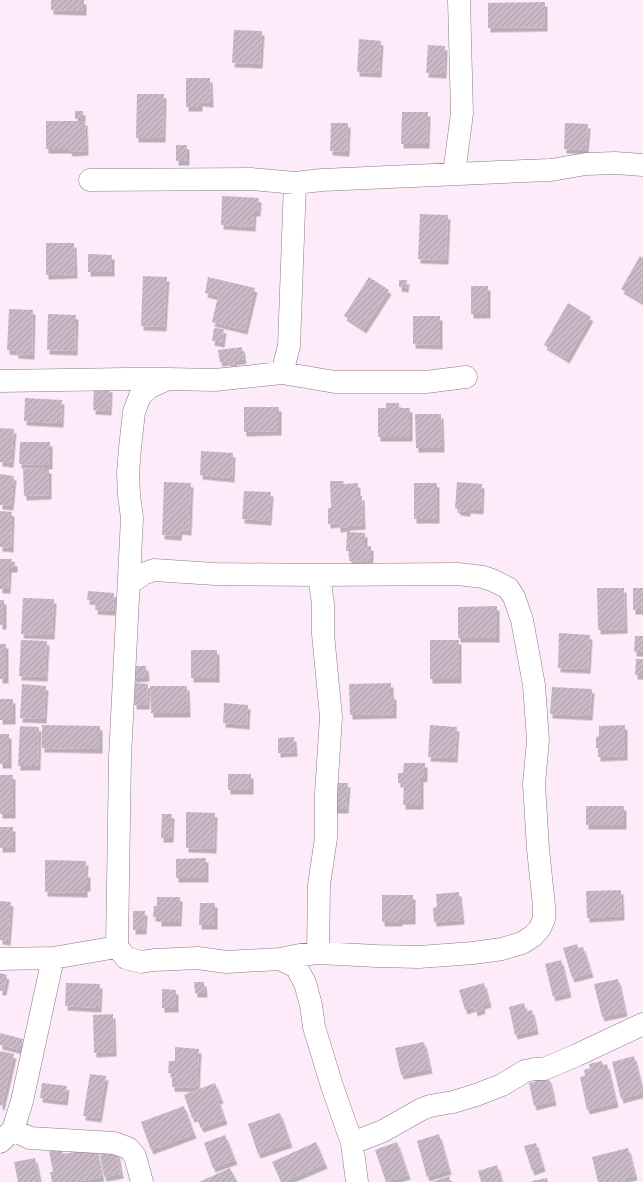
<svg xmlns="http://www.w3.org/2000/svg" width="643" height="1182" font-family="Roboto,sans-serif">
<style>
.building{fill:url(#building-hatch);filter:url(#shadow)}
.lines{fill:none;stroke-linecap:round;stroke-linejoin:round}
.minor-casing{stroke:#897986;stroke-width:23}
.minor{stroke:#fff;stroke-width:22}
</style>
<defs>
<pattern id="building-hatch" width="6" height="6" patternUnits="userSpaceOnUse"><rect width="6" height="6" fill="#c9b8c6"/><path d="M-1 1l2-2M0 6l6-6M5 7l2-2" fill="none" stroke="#ac9daa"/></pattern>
<filter id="shadow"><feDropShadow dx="2.5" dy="4.5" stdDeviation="0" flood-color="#0004"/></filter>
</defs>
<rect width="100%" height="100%" fill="#fdebfa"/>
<path class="building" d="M51,0H84V11L51,10Z
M545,2V27L488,28V3Z
M234,30L262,31L260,64L232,63Z
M359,39L381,41L379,73L357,72Z
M428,45L445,46L444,74L426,73Z
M186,78H210L211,103L200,102V107H186Z
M137,94H164L163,138H136Z
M75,111H83V119H75Z
M402,112H428L427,144H401Z
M46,121H85L86,151L70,152L69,149H46Z
M331,123H348L347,152L330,151Z
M565,123L588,124L586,150L564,149Z
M176,145H187V161H176Z
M222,196L259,198L258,212H254L253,227L221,225Z
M420,214L448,215L446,260L418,259Z
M46,243H74L75,274L46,275Z
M88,254L112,255V272H88Z
M640,256L643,258V302L621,289Z
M143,276L167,277L164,327L141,326Z
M208,277L255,288L245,330L212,322L218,296L205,293Z
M369,277L389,290L364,329L344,316Z
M399,280H407L406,288L399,287Z
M471,286H488V314H471Z
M568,303L591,317L567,359L544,345Z
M9,309L33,310L32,355L16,354V351L7,350Z
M48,314L76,315L75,351L47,350Z
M413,316H440V345L413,344Z
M214,328L224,329L222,343L212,341Z
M242,347L244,359L234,361L235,365L229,366L228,361L220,362L218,350Z
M94,387L110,388L109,411L93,410Z
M25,398L62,400L61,423L24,421Z
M386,403H399V408H410V437H378V408H386Z
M244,407H279V431L244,432Z
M415,414H441L442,448H416Z
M0,428L14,429L11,463L0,462Z
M20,442H50V465L19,464Z
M201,451L233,453L232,478L200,475Z
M23,469H49V495L24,496Z
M0,474L14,476L11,506L0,505Z
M330,481H344L343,484L358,483V496H362L363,525L348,526V527L338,528V523L328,524V508H331Z
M164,482L191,483L189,531L180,530L179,536L162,535Z
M457,482L482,484L481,510L468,509V512L458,511V509L455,508Z
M414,483H437V519H414Z
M244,491L271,492L269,521L242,519Z
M0,511L12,512L11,548L0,547Z
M347,532L365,533V546H371V562L349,561V551H346Z
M0,559H12L11,561L15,562V568H9L8,589H0Z
M597,588H624L625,629L598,630Z
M633,588H643V610H633Z
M88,591L114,593L113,611L95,610L96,601L87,600Z
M23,598L54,599L52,635L21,634Z
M0,600H4V625H0Z
M497,606V638H458V607Z
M559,633L590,635L588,669L558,668Z
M635,636H643V652H634Z
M21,640L47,641L45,677L19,676Z
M430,640H459V679H430Z
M0,644H6V679H0Z
M191,650H217V678H191Z
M636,659H643V675H635Z
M133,666H146L147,677L133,678Z
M135,683L148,684L147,705H134Z
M391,683V695H394V714L350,715L349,684Z
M22,684L46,686L44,719L20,718Z
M150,686H187L188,713H151Z
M552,687L592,689L590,716L550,714Z
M0,699H13V720H0Z
M224,703L248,705L247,725L223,723Z
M42,725L100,726V749L42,748Z
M430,725L457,727L455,758L428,757Z
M625,725V756L598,757V748H596V737L599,736V726Z
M20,726L39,727L38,766H18Z
M0,734H9V764H0Z
M294,737L295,752L278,753V738Z
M404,763H425V777L421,778V805H403L404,783H398V773H403Z
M228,774H251V790H228Z
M0,775H13V814H0Z
M335,783H348L346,809H333Z
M586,806H624V825H586Z
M186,812L215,813L214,849L186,848Z
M162,814H172L171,838H161Z
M0,827H13V848H0Z
M206,858V878H176V859Z
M45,860L86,861L85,873H88V887H85V893L45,892Z
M621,890L622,916L587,918L586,891Z
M459,892L462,920L434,922L433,908L437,907L436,894Z
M382,895H413V920H400V922H382Z
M157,897H180L179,922H159V917H153L154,906H157Z
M0,901L11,902L8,941L0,940Z
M200,903H215V925H199Z
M133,911H145L144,930H133Z
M577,944L578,948L583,947L591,973L572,978L563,948Z
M561,960L569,993L553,997L545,964Z
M0,973L7,975L4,991H0Z
M618,979L625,1012L602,1017L594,984Z
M194,982H204L205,993H195Z
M66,983L100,984L99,1008L65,1006Z
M484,983L489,1003L482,1005L483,1009L475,1012L474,1007L465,1010L459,990Z
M162,989L176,990V1008H162Z
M524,1003L526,1011L532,1010L536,1030L515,1035L509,1007Z
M113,1014L114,1052L94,1053L93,1015Z
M0,1033L23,1039L20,1050L0,1045Z
M424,1042L430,1069L401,1075L395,1048Z
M175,1047L199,1049L197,1088L172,1087V1073H168L169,1061H175Z
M0,1051L14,1054L2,1106L0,1105Z
M634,1056L643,1093L621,1099L612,1062Z
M602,1061L603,1065L607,1064L616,1103L587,1110L580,1077L585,1076L584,1070L590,1068L589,1064Z
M90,1074L106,1076L99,1118L83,1116Z
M549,1078L554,1101L534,1106L529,1083L535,1082V1079Z
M42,1083L67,1086L65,1101L40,1098Z
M215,1083L221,1099L218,1100L225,1120L201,1128L196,1117L192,1118L184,1095Z
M184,1106L194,1134L151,1150L141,1122Z
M280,1113L290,1143L258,1154L248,1124Z
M439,1134L449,1170L427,1177L417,1141Z
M225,1135L235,1160L213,1168L204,1143Z
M316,1142L325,1164L283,1182H281L272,1162Z
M397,1142L408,1175L386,1182L375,1150Z
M536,1143L543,1167L532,1171L524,1146Z
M96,1148L102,1177L76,1182H52L50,1172H53L49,1151L62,1149L63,1154Z
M628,1148L635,1176L624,1178L625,1180L618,1182H598L592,1157Z
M117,1151L121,1174L104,1177L100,1154Z
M35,1158L40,1182H18L14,1162Z
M497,1165L502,1182H481L478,1171Z
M230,1168L237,1182H199Z
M449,1176L451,1182H432Z
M547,1178L548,1182H532V1181Z"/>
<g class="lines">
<g class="minor-casing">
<path id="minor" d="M454,174L462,113L459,0
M90,180L251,179L295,183L322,180L524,171L551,170L586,164L615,163L643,165
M282,373L289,346L295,183
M0,381L126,379H166
M129,584L143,574L154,570L215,574L319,575L458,574L483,577L492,580L508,588L514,597L522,620L534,685L538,740L534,784L538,849L544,906V919L540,928L533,936L522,943L502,949L473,953L419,957L377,956L318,953L300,955L280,959L226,962L198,958L154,960L141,962L126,958L117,947L120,757L132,518L129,495L128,473L130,448L134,412L140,396L150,387L168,379L215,380L282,373L335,382H426L466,377
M318,953L319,885L326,838V794L331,717L323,634V604L319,575
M0,959L53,958L117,947
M280,959L296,967L305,983L311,1005L314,1027L332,1086L352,1143L357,1182
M13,1130L30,1138L114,1143L128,1148L135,1156L142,1182
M0,1142L13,1130L22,1101L53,958
M352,1143L383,1131L422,1109L430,1106L453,1102L476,1095L502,1085L525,1071L535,1069H544L577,1055L643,1024"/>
</g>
<use href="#minor" class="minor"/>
</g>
</svg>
